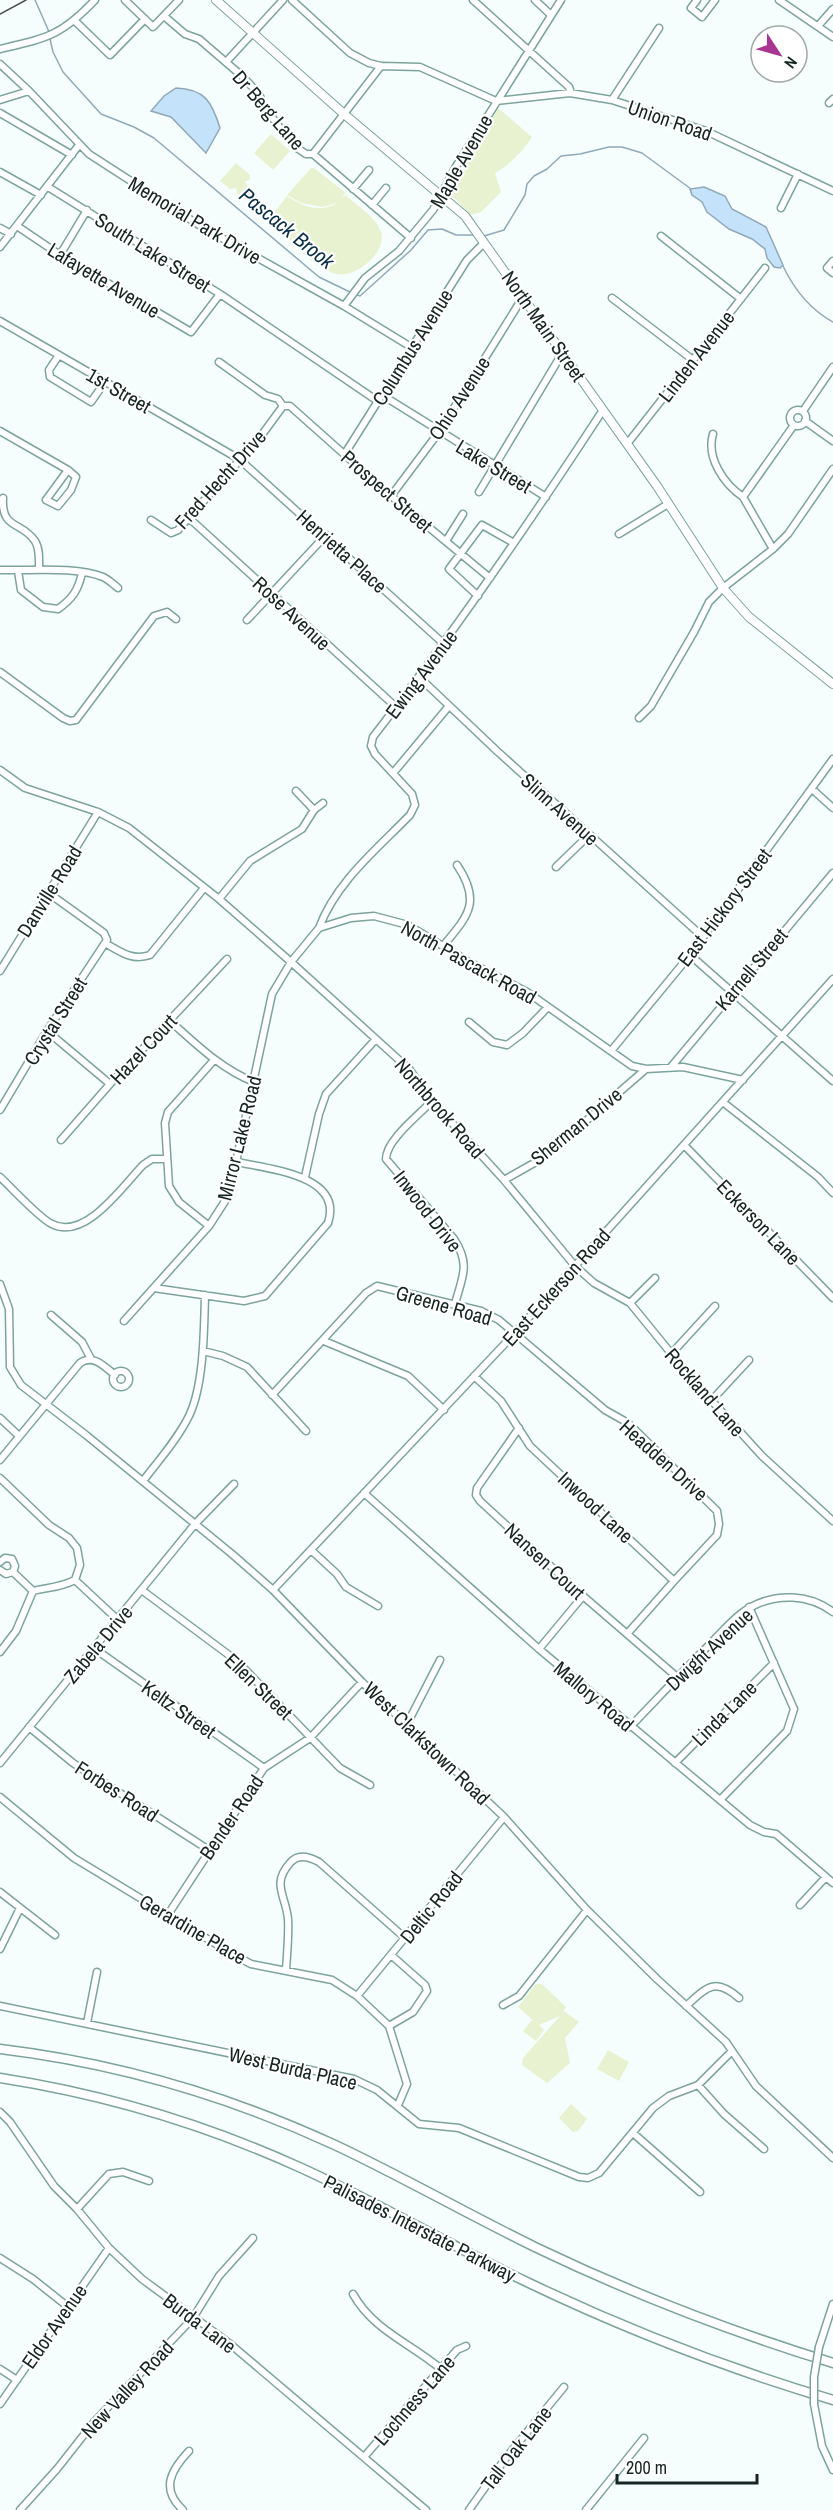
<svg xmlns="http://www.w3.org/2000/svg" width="833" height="2510" font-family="'Archivo Narrow',sans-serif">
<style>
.green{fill:#e9f2d0}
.water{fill:#c5e2fb;stroke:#90a9ba;stroke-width:1.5}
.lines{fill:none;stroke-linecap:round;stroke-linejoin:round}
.stream{stroke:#90a9ba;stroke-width:1.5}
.minor-casing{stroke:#7ca49c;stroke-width:9}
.major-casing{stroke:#7ca49c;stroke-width:10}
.highway-casing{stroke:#7ca49c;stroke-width:11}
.minor{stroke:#fff;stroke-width:6}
.major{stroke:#fff;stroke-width:8}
.highway{stroke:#fff;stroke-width:8}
.rail{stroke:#44524f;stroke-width:1.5}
.minor-bridge-casing{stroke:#7ca49c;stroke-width:9;stroke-linecap:butt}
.minor-bridge{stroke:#fff;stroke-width:6}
.labels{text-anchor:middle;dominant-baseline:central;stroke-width:4.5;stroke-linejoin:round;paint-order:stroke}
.street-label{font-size:20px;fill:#152522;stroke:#fff}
.water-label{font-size:21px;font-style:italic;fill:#082f49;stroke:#fff}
</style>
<rect width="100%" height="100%" fill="#f5fefc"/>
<path class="green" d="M498,108L532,137C523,151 510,165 495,173L501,192L481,212L471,215L451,195V192Z
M271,134L290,151L273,170L254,153Z
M236,163L250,175V179L245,182L249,188V191L242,196L238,195L236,188L230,189L220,181Z
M311,168H314L346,193L341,198L346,195C356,205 377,218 381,232C387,253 356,278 337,274C314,269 283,235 270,218L287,196C302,206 320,214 337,203L323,207L301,203L287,195Z
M536,1984H542L566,2007L564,2011L579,2022L565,2038L570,2063L547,2083L522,2065L523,2058L560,2016L539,2025L544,2030L536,2041L523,2031L532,2020L536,2023L518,2007Z
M608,2050L629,2062L619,2081L597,2069Z
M571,2104L587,2119L578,2131L573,2132L559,2118Z"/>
<path class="water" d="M176,88C205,89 212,102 220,128L206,153L171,117L151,111L164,96Z
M704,187L725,196L732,209L766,227L783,265L780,268L774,267L767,258L765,249L752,239L729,229L707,212L702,202L692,195L690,189Z"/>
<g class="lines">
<path class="stream" d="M35,0L50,34
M50,39L53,52L63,72L101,114L134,127L154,138L319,277L352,293
M484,236L504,230L525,195L527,184L534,176L547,169L561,156L580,154L609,147H622L642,153L691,189
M783,266C794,289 811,310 833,322
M357,295L360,296L411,250L428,230L442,229L456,235H473"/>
<g class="minor-casing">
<path id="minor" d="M125,0L153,27L179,0
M292,0L350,53L369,63L381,66L420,67L496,101
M473,0L569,87L571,93
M535,0L551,15
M697,0L691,8L702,17L715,0
M779,0L833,37
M164,16L185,34L199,39L242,76L259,94L265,108L294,146L306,154H313
M75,21L110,55L145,19
M818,26L833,9
M0,49C47,38 61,36 95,0
M226,62L283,0
M0,64L29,91L89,154L202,227L344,306L411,347
M0,100L29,91
M612,100L659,28
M496,101L570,93L612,100L706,131L833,191
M829,103L833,99
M0,113L72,155
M313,154L411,238
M313,154L381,66
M0,172L41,195
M48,187L220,294L379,402
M353,189L369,170
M372,205L386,188
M781,208L798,174
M17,226L60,255L191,332L220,294
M0,228L11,234
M661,236L741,299
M0,247L79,145
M60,255L87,210
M833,261L827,268L833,273
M612,298L693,360
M344,306L365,278L399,251L433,210L455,168L561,0
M0,321L239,459L444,644
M59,355L49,370L50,377L91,402L105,382
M219,362L265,395L278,399L283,406
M382,395L546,497
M283,406H290L391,496L490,578
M790 418a8 8 0 1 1 16 0a8 8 0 1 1-16 0Z
M803,411L833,367
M805,421L833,441
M0,431L68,470L76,477L71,490L58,506L46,500L68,470
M713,434C706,458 724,484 743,497
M627,444L765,268
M344,455L467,260L484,243
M479,492L563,352
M391,496L439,432L523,297
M3,498C1,530 22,521 35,541C40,549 39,560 39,569
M189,518L396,707
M151,520L171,533L178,530L261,436L283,406
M619,534L668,504
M446,541L463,514
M773,549L743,497L794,425
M0,570C29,571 76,566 103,577C108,579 113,584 118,588
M18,571L21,590L43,607L58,609C72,599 78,591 82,573
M478,596L449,569L482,525L514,543
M247,620L326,535
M0,672L63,718L70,721L76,720L154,616L167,612L176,619
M420,678L497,751L703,937
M639,718L651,706L694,632L709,602L723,588L773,549L788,534L833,469
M0,770L25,788L98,812L129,828L219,899L291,962L409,1069L432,1101L504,1180L575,1266L594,1283L630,1303L692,1379L762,1456L833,1521
M394,772L449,706
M812,789L833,808
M296,791L314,810
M556,867L589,835
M219,899L250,861L302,829L314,810L323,803
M319,928C336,882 377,849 410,815L415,805L412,794L375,754L371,746L373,737C455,631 530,522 603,410
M105,943C121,952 132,961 150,955L204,888
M443,946C468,916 482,902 457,865
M690,955L833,1081
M0,971L98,812
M170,1021C196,1044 221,1069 254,1082
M469,1022L493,1042L507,1045L523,1033L548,1007
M47,1031L110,1084
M611,1051L690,955L833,759
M671,1067L833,873
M432,1101C419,1115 386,1140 386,1159L454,1239C471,1265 462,1277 455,1304
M724,1103L818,1177L833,1193
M0,1110L47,1031L107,940L104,933L47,892
M61,1140L110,1084L227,959
M685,1146L833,1298
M0,1177C11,1187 40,1219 52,1224C85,1241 122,1187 143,1165L152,1159H167
M305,1177L319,1114L326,1094L376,1039
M504,1180L543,1158L646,1069
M209,1226L179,1202L169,1186L165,1123L168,1112L214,1060
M0,1284L9,1309L10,1367L21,1385L86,1435L232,1554L273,1590L362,1682L504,1817L587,1910L657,1979L726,2042L756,2086L833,2158
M154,1288L244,1301L265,1296L328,1223C344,1175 268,1169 237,1162
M630,1303L655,1278
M51,1315L82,1342L91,1359
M124,1321L209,1226L229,1195L272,994L291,962L319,928L351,918L374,916L408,925L471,963L527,992L632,1066L646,1069L683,1067L743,1080
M324,1341L408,1376L444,1410
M203,1351L223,1356L247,1367L306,1431
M671,1354L715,1306
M113 1379a8 8 0 1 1 16 0a8 8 0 1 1-16 0Z
M474,1376L501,1401L530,1446L674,1581L627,1634
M272,1395L366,1293L377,1286L481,1311L499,1320L605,1410L628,1423L717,1511L719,1524L717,1535L674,1581
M711,1401L749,1360
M0,1418L18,1435
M519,1428L477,1488L476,1495L480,1501L583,1596L677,1677
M0,1460L80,1363C93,1354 104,1366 115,1375
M0,1478L49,1525L69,1538L77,1548L80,1565L75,1580
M143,1481C159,1460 177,1440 189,1416C204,1385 204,1330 205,1295
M364,1493L539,1649L750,1825L764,1832L776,1834L833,1883
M311,1550L337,1574L346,1587L378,1606
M0,1562L5,1558L12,1559L15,1566L13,1572
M0,1570L6,1574L13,1572
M13,1572L33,1591
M75,1580L118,1620
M273,1590L514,1334L833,979
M143,1591L237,1661L340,1768L370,1785
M95,1649L264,1768
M539,1649L583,1596
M0,1652L16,1631L33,1591C49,1587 59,1588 75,1580
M407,1724L440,1660
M29,1727L73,1763L209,1850
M630,1727C657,1699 683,1671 710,1644C722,1632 736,1615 751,1607C777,1593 809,1594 833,1612
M0,1763L195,1524L234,1484
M675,1763L774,1663
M0,1797L74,1858L234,1955L251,1964L332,1980L357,1996L389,2026L407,2084L398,2105
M721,1799L787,1731L794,1709L749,1607
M0,1892L55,1935
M800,1905L826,1877
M167,1916L264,1768L310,1738L362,1682
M0,1949L20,1908
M286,1970C287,1953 289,1936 288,1919C286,1896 271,1884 290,1863C298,1853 310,1857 319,1862L405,1938
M357,1996L504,1817
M503,2005L519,1996L587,1910
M0,2006L354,2079L377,2090L419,2124L459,2128L579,2177L588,2178L599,2173L653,2108L669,2096L698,2085L732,2051
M686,2006C707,1987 715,1977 739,1998
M87,2023L97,1972
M389,2026L413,2012L427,1991L425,1985L391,1955
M698,2085L724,2114L764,2149
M0,2112L10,2122L54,2186L77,2209L109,2248L142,2279L229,2343L426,2510
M633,2133L700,2192
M77,2209L109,2174L123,2172L149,2181
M0,2258L33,2279L67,2306
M353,2294C373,2330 410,2343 441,2369
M819,2347L833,2304
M0,2369L17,2380
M0,2404L109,2248
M814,2404L822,2446L833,2470
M364,2457L457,2350L466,2346
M20,2510L57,2469L94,2422L193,2318L219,2276L253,2238
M183,2510C160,2489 171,2470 189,2451
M469,2510L505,2459L564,2387
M586,2510L644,2438"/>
</g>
<g class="major-casing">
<path id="major" d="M216,0L344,114L465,216L657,486L723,588L749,617L833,684"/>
</g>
<g class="highway-casing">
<path id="highway" d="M0,2049C116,2063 229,2096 335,2145C403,2177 469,2215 537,2248C633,2294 732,2332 833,2363
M0,2078C103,2094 204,2124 299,2167C377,2202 451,2246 529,2283C627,2330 729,2369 833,2400"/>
</g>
<use href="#minor" class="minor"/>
<use href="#major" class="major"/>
<use href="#highway" class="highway"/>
<path class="rail" d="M0,14L26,0"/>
<g class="minor-bridge-casing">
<path id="minor-bridge" d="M814,2404V2377L819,2347"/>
</g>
<use href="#minor-bridge" class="minor-bridge"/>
</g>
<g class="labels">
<g class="street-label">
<text transform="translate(269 110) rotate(49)">Dr Berg Lane</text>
<text transform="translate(670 120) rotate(19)">Union Road</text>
<text transform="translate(461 161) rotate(-60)">Maple Avenue</text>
<text transform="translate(195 220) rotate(31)">Memorial Park Drive</text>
<text transform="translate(153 252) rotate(32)">South Lake Street</text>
<text transform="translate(104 280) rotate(31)">Lafayette Avenue</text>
<text transform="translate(544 326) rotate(55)">North Main Street</text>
<text transform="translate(412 347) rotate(-58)">Columbus Avenue</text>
<text transform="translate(696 356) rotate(-52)">Linden Avenue</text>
<text transform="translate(119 390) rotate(30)">1st Street</text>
<text transform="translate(459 398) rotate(-57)">Ohio Avenue</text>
<text transform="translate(494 466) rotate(31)">Lake Street</text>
<text transform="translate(220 479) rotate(-48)">Fred Hecht Drive</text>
<text transform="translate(387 491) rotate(41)">Prospect Street</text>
<text transform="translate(342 551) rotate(42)">Henrietta Place</text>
<text transform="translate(292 613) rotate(43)">Rose Avenue</text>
<text transform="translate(421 674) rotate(-53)">Ewing Avenue</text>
<text transform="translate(560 809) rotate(42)">Slinn Avenue</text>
<text transform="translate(49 891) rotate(-58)">Danville Road</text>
<text transform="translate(724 907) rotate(-53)">East Hickory Street</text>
<text transform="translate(469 962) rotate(29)">North Pascack Road</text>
<text transform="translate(751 969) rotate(-50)">Karnell Street</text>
<text transform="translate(55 1021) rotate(-58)">Crystal Street</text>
<text transform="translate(143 1049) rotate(-47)">Hazel Court</text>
<text transform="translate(440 1108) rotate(49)">Northbrook Road</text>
<text transform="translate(576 1126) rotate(-39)">Sherman Drive</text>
<text transform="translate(239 1138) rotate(-76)">Mirror Lake Road</text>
<text transform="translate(428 1211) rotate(52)">Inwood Drive</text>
<text transform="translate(759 1222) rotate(46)">Eckerson Lane</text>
<text transform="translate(556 1287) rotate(-48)">East Eckerson Road</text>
<text transform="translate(444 1305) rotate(16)">Greene Road</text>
<text transform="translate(705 1392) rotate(49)">Rockland Lane</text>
<text transform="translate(664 1460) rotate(42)">Headden Drive</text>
<text transform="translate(596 1507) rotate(43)">Inwood Lane</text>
<text transform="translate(545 1561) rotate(43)">Nansen Court</text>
<text transform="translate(98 1644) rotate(-50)">Zabela Drive</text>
<text transform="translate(709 1649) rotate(-43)">Dwight Avenue</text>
<text transform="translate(259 1686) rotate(44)">Ellen Street</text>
<text transform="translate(594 1696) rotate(40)">Mallory Road</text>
<text transform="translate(179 1709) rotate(35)">Keltz Street</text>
<text transform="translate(724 1713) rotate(-45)">Linda Lane</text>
<text transform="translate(427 1743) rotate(44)">West Clarkstown Road</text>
<text transform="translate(117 1791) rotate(33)">Forbes Road</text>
<text transform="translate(231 1817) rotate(-56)">Bender Road</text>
<text transform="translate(431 1907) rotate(-51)">Deltic Road</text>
<text transform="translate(193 1929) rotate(30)">Gerardine Place</text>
<text transform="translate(293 2068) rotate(13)">West Burda Place</text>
<text transform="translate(420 2228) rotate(27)">Palisades Interstate Parkway</text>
<text transform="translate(200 2323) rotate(37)">Burda Lane</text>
<text transform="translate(54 2326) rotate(-55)">Eldor Avenue</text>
<text transform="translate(127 2389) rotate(-47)">New Valley Road</text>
<text transform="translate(414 2400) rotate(-49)">Lochness Lane</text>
<text transform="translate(516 2448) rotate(-52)">Tall Oak Lane</text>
</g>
<g class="water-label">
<text transform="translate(287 228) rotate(39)">Pascack Brook</text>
</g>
</g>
<g transform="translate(779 54) rotate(126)"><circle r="28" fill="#ffffff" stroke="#a1a8a7" stroke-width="1.5"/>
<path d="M0-4.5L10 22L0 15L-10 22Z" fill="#a8358f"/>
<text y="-9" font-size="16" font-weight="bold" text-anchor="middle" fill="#152522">N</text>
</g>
<path d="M617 2474v9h140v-9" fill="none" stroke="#152522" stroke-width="3"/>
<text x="626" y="2474" font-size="18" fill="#152522" stroke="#ffffff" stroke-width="4.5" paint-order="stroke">200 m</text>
</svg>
